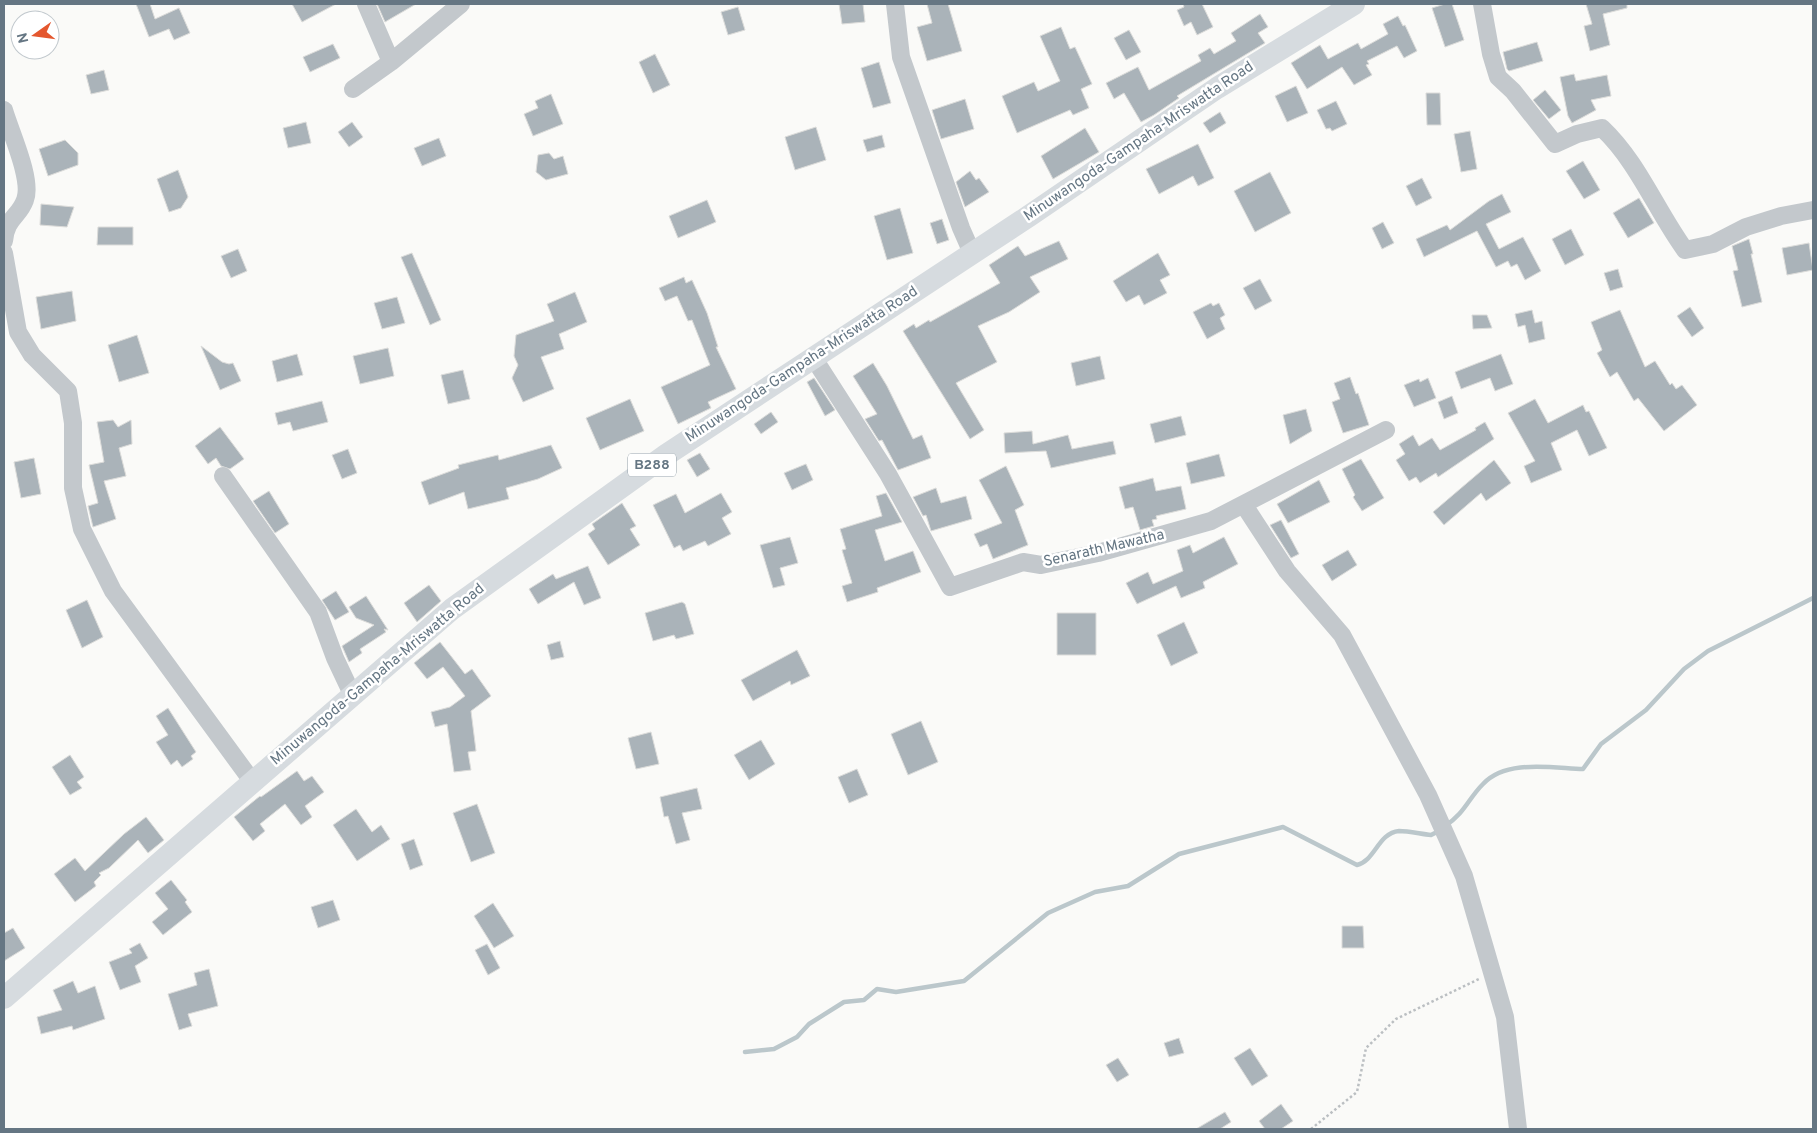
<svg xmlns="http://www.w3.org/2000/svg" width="1817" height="1133" font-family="Overpass,sans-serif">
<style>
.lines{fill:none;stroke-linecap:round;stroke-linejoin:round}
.stream{stroke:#bbc7cb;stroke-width:4.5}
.building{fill:#aab3b9;stroke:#dcdcda}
.path{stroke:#bbbfc2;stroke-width:2.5;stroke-dasharray:2.5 2.5;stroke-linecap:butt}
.minor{stroke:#c3c8cc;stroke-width:18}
.major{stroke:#d6dbdf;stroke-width:22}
.labels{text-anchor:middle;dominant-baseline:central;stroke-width:5;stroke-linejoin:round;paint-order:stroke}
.shield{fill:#fff;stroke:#939fa8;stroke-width:1}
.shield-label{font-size:14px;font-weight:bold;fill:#657683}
.street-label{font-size:15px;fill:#657683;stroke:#fff}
</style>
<rect width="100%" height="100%" fill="#fafaf8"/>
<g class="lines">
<path class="stream" d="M1445,826C1465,813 1468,799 1483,784C1506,759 1552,768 1583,769L1601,744L1646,710L1684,669L1708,651L1813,598
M745,1052L774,1049L797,1037L809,1024L844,1002L864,1000L877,989L896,992L964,981L1048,913L1095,892L1128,886L1179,854L1283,827L1357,865C1375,861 1378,833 1399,831C1409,831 1421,834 1431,835L1439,831"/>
</g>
<path class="building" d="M136,4H150L155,19L179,8L190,33L174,40L169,29L149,37Z
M292,4H336L302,22Z
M377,4H416L385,22Z
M839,4H863L865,22L842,24Z
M927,4H948L962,51L927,61L917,27L932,23Z
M1183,4H1202L1213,27L1197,35L1191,22L1184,26L1177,10L1184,7Z
M1445,4H1452L1464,40L1445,47L1432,8Z
M1586,4H1627V8L1603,14L1610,45L1590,51L1584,26L1592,24Z
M738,7L745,30L728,35L721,12Z
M1260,14L1268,27L1258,33L1265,43L1177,96L1179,98L1154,115L1141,122L1124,93L1114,99L1106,83L1138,67L1149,90L1201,61L1198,55L1210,48L1214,54L1236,41L1231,33Z
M1398,16L1403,26L1405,25L1417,51L1404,58L1397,46L1367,61L1369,64L1366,65L1372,75L1354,85L1342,67L1307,89L1291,63L1320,45L1328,59L1358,43L1361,49L1388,34L1383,24Z
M1061,27L1070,49L1075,47L1092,84L1081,89L1089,108L1073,115L1070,110L1017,133L1002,96L1034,82L1038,91L1060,81L1040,36Z
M1129,30L1141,52L1126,60L1114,38Z
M1537,42L1543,61L1509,71L1507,69L1503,52Z
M333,44L340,58L310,72L303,57Z
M655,54L670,85L653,93L639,62Z
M879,62L891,103L873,108L861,68Z
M104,70L109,90L91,94L86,75Z
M1574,74L1576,81L1607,75L1611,96L1591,100L1596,110L1572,123L1568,116L1560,77Z
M1296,86L1308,113L1287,122L1275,96Z
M1545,90L1561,110L1549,119L1533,100Z
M1426,93H1440L1441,125H1427Z
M551,94L563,124L533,136L524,114L538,108L535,101Z
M965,99L974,129L941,139L932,110Z
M1336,101L1347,124L1332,131L1330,128L1326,129L1317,110Z
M1220,112L1226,123L1210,133L1203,123Z
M306,122L311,143L288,148L283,128Z
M352,122L363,137L349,147L338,132Z
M816,127L826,160L795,170L785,137Z
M1085,128L1099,152L1053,179L1041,156Z
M1470,131L1477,169L1461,172L1454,134Z
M882,135L885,147L867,152L863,140Z
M439,138L446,156L422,166L414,148Z
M65,140L78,153V165L48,176L39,149Z
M1198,144L1214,178L1198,186L1193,176L1159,194L1146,169Z
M549,153L554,159L563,156L568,174L546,180L536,172L538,155Z
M1583,161L1600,190L1584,199L1566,171Z
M178,170L188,197L181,208L169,212L157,179Z
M970,171L976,180L979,178L989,192L965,207L956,182Z
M1270,172L1291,213L1255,232L1234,191Z
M1422,178L1432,198L1416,206L1406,186Z
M1502,194L1511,212L1486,224L1499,249L1523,237L1541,271L1525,280L1517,264L1511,267L1508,261L1496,267L1477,231L1424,257L1416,239L1447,225L1450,230L1489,201Z
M1639,198L1654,223L1628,238L1613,213Z
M707,200L716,222L678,238L669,216Z
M41,204L74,207L67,227L40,225Z
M900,208L913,253L887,260L874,216Z
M942,219L949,240L937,244L930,223Z
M1383,222L1394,243L1382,249L1372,228Z
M98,227H133V245H97Z
M1571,229L1584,255L1565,265L1552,239Z
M1749,239L1753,254H1751L1762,302L1742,307L1733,271L1738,270L1732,246Z
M1059,241L1068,259L1030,277L1040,292L1009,312L978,326L997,362L956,383L984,430L970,439L903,331L914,324L916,328L929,320L930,322L1000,283L989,265L1018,246L1025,256Z
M1809,243L1813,270L1787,275L1782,248Z
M238,249L247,271L231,278L221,256Z
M412,253L441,320L430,325L401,257Z
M1158,253L1170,275L1160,280L1167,293L1144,305L1139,295L1126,302L1113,281Z
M1618,269L1623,287L1610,291L1604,273Z
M684,277L686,283L692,280L707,313L718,347H716L736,389L708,402L711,408L678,424L661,387L710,365L692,320L688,321L677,296L665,301L659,288Z
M1260,279L1272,301L1255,310L1243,288Z
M72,291L76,321L41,329L36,297Z
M575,292L587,322L559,334L564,349L541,357L554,389L523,402L512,378L518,365L514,356L516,335L554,321L547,304Z
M397,297L405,323L382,329L374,303Z
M1211,303L1213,306L1219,303L1225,315L1220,318L1225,329L1207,339L1193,312Z
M1690,307L1704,328L1692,337L1677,316Z
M1532,310L1535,323L1542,321L1545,339L1529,343L1525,325L1518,327L1515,314Z
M1620,310L1645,367L1655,361L1670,385L1672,383L1676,389L1682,385L1697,405L1664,431L1638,398L1634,401L1617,372L1610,377L1597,353L1602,350L1591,322Z
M1472,315H1487L1492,328L1473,329Z
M137,335L149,373L119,382L108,345Z
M201,346L222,362L229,364L233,363L241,381L220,390Z
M388,348L394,376L360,384L353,356Z
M297,354L303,375L277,382L272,361Z
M1501,354L1513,384L1495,391L1490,378L1461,389L1455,372Z
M1100,356L1105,379L1076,386L1071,363Z
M873,363L887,386L913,439L922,435L931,458L898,470L882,440L879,441L865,419L877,414L853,376Z
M463,370L470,399L448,404L441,375Z
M1350,377L1356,394L1358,393L1369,425L1343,433L1332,402L1340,399L1334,383Z
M814,378L835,410L825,416L807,382Z
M1428,378L1436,398L1414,407L1404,385L1419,379L1420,382Z
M1452,396L1458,413L1444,419L1438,402Z
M630,399L644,431L600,450L586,418Z
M1535,399L1548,423L1583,405L1586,412L1589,411L1607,448L1589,456L1577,430L1551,443L1562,470L1531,483L1524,466L1535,461L1508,413Z
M322,401L328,422L293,431L290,422L278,425L275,413Z
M1306,409L1312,431L1290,444L1283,415Z
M771,412L778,422L761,434L754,424Z
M1181,416L1186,435L1155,443L1150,424Z
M113,420L118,427L131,420L132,444L119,448L126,476L104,481L116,519L93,527L88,506L98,503L89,465L104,462L97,422Z
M1485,422L1494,439L1438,477L1436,473L1420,483L1416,477L1409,481L1396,460L1405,454L1399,444L1413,435L1419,446L1432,438L1440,450L1476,430L1475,428Z
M220,427L244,459L230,469L221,466L216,458L208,464L195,446Z
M1032,431L1033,444L1068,435L1072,449L1113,441L1116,454L1051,468L1046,451L1005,453L1004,433Z
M551,445L562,468L538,479L506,488L509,499L468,509L464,492L429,505L421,482L459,468L458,465L498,455L499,460Z
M348,449L357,473L342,479L332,455Z
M700,453L710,469L697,477L687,460Z
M1219,454L1225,476L1191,484L1186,463Z
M34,458L41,494L21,498L14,462Z
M1361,459L1384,498L1362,511L1353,497L1355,495L1342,469Z
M1494,460L1511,483L1486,501L1481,493L1444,525L1433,512Z
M806,464L813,480L792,490L784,473Z
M1006,466L1024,505L1015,510L1028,545L993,559L987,544L980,547L974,534L1002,523L979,480Z
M1153,478L1156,491L1181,486L1186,509L1156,516L1157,519L1152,520L1154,526L1140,530L1133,507L1125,509L1119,487Z
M1319,480L1330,502L1288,523L1277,504Z
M936,488L941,503L966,496L972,519L931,531L926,515L923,516L913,497Z
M269,491L289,524L275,533L253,501Z
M721,493L732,512L722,518L731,534L708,546L705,541L683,551L680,545L674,548L653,505L676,494L685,513Z
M886,493L902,522L875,530L885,561L913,551L921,572L877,588L878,592L847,602L842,586L852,583L842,550L846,549L840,529L882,516L876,496Z
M622,503L636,526L630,529L640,545L608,565L588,534L595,529L592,524Z
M1281,520L1299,554L1291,558L1270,525Z
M790,537L798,563L780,568L785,585L773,588L760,545Z
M1224,537L1238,564L1203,582L1205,588L1181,598L1176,586L1137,604L1126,583L1148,572L1153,584L1183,571L1177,550L1190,545L1193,553Z
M1348,550L1357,565L1332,581L1322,565Z
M588,566L601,598L584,605L574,582L538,604L529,589L553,574L556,579Z
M429,585L441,601L417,622L404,603Z
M336,591L349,612L335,620L322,600Z
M366,596L388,630L384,629L386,632L360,649L362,653L349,662L342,646L374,625L356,618L349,607Z
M87,600L103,637L82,648L66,610Z
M682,602L685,604L694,634L676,639L674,635L653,641L645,613Z
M1057,613H1096V655H1057Z
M1184,622L1198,653L1171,666L1157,635Z
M560,641L564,657L551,660L547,645Z
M440,642L465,674L472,669L491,696L471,711L476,751L468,752L471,770L454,772L447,724L435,727L431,712L450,707L465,696L443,667L427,679L414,663Z
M797,650L810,676L791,685L790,681L753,701L741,680Z
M168,708L196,752L191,756L193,759L182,767L177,760L171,765L156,742L168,735L156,716Z
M921,721L938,762L908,775L891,734Z
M651,732L659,764L636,769L628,738Z
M761,740L775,764L749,780L734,755Z
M70,755L84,777L77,782L82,788L70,795L52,767Z
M857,769L868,795L849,803L838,777Z
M297,771L304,781L312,776L324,792L305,806L312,817L301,825L285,804L260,824L265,831L253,841L234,817L260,796L261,797Z
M697,788L702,809L682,813L690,840L676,844L668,816L664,817L660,797Z
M477,804L495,853L471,862L453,813Z
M356,809L372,832L381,825L390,839L357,861L333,825Z
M146,817L164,840L148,853L138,840L109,868L99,873L101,875L94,882L96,886L75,902L54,874L75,858L85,871L124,834Z
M414,839L423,865L410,870L401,844Z
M171,880L187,900L185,902L192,912L163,935L152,922L168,909L155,893Z
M333,900L340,920L318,928L311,907Z
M493,903L514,936L494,948L474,916Z
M1342,926H1363L1364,948H1342Z
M13,928L25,948L4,961V933Z
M140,943L148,958L135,966L141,982L120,990L109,962L132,953L129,949Z
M487,944L500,968L488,975L475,950Z
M209,969L218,1006L188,1014L192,1026L179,1030L168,994L197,985L194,973Z
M73,981L78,993L95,986L105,1019L73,1030L72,1026L41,1034L37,1017L62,1010L53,990Z
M1179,1038L1184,1053L1169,1057L1164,1043Z
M1250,1048L1268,1076L1252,1086L1234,1058Z
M1118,1058L1129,1075L1117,1082L1106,1065Z
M1281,1104L1293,1121L1281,1129H1265L1259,1121Z
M1225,1112L1231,1122L1220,1129H1196Z"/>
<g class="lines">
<path class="path" d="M1311,1129L1357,1092L1366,1048L1396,1019L1479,979"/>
<path class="minor" d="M366,4L391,62
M895,4L901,57L961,228L972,253
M1482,4L1491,54L1498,77L1513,91L1555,144L1577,134L1602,128C1638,162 1656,210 1685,250L1713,244L1746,227L1781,216L1813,210
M353,89L391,62L461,4
M4,110C10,131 33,180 25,200C19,217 6,218 4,241
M4,253L18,332L32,355L68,391L73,423V488L82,529L113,591L252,781
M813,357L888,474L950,587L1023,562L1041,565L1098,553L1211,521L1386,430
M223,476L318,612L335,658L352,694
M1244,505L1287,571L1342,635L1428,795L1464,876L1505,1017L1518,1129"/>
<path class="major" d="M4,998L452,609L666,455L1029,216L1217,88L1354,4"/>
</g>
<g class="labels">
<rect class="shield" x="628" y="453.5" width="48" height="23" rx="4"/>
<g class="shield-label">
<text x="652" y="465">B288</text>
</g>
<g class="street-label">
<text transform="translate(1139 142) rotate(-34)">Minuwangoda-Gampaha-Mriswatta Road</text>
<text transform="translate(802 365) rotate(-33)">Minuwangoda-Gampaha-Mriswatta Road</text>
<text transform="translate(1104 549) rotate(-13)">Senarath Mawatha</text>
<text transform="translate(378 675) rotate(-40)">Minuwangoda-Gampaha-Mriswatta Road</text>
</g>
</g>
<rect width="1817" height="1133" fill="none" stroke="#657683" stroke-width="10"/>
<g transform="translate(35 35) rotate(256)"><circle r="24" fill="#ffffff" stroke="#c1c8cd"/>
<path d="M0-4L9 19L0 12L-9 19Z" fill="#e4572e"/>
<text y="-8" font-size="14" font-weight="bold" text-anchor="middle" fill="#657683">N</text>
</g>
</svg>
